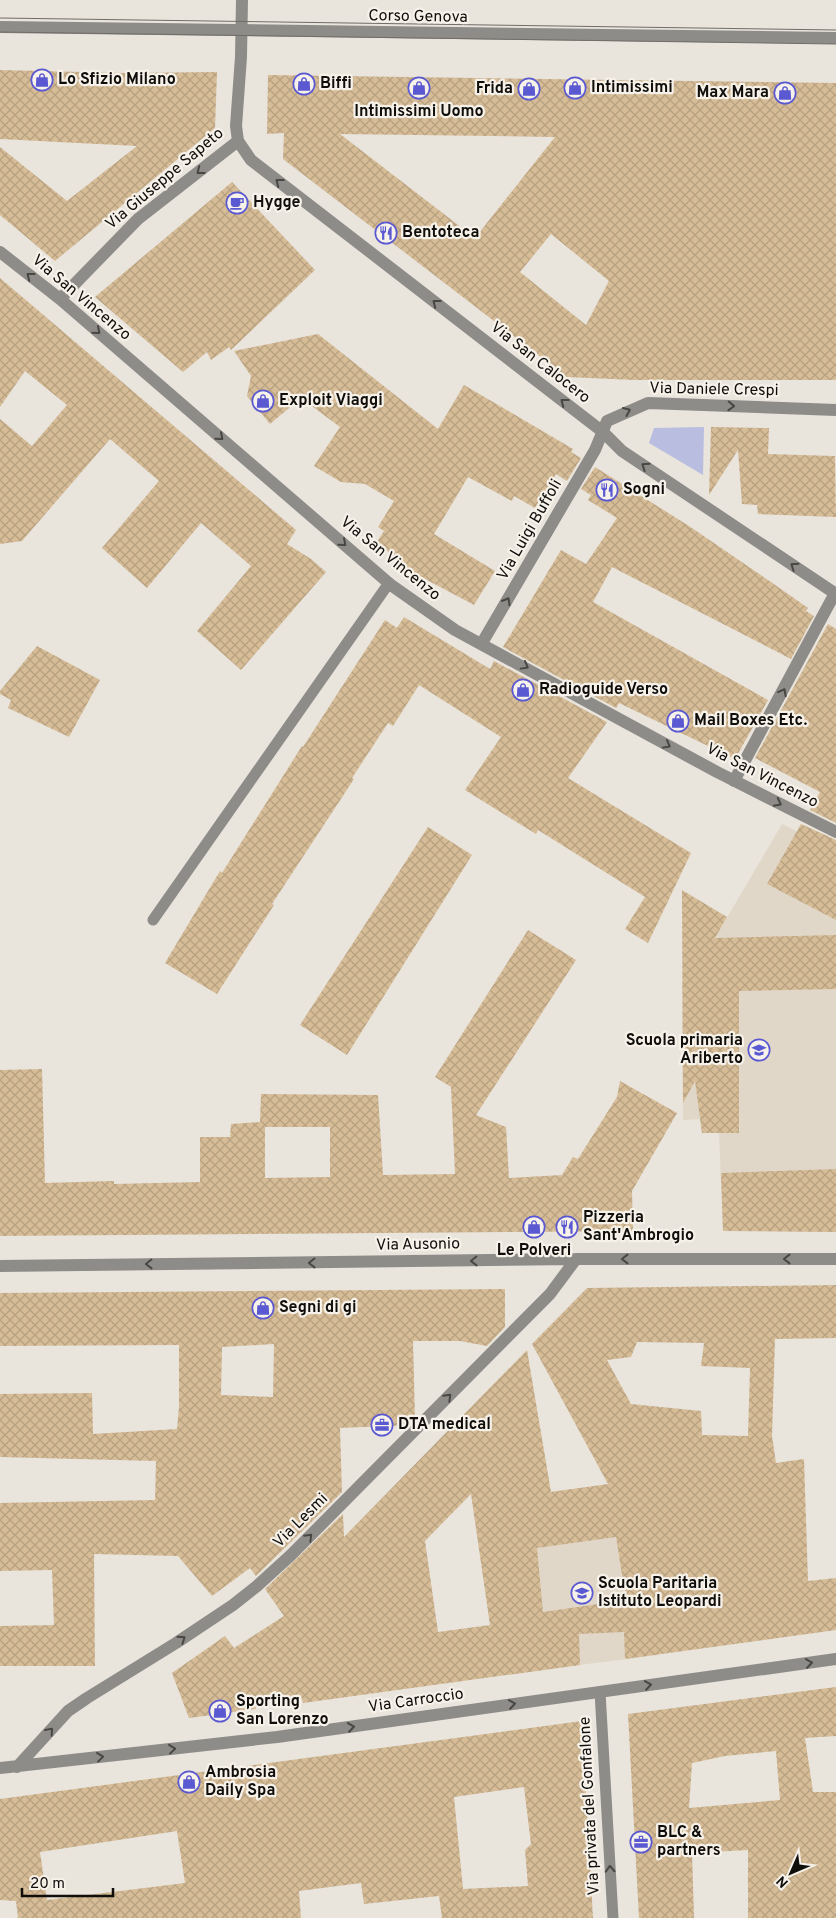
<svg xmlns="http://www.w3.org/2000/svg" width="836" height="1918" font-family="Overpass,sans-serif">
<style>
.built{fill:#e1d7c9}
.garden{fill:#b9bee1}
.building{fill:url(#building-cross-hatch);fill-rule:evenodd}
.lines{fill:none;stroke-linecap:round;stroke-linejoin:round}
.service{stroke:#8e8c89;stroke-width:11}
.minor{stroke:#8e8c89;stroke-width:12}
.tertiary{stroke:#8e8c89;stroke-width:12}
.tram{stroke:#706c67;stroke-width:1}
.oneway{stroke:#494744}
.labels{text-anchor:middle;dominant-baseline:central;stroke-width:4.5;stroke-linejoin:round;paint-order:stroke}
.street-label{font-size:16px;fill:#100e0b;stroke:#f6f1e9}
.poi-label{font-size:16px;font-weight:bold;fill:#100e0b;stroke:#f6f1e9;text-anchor:start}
</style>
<defs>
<pattern id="building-cross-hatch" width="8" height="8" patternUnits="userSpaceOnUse" patternTransform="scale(1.25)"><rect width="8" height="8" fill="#d7bd97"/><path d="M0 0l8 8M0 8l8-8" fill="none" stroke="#b8a181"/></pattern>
</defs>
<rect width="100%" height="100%" fill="#e9e4dc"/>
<path class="built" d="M782,824L836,851V1232L723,1231L719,1133H702L700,1119L683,1120L682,982L691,973L715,938Z
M583,1488L639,1502L659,1655L524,1672L501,1497Z"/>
<path class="garden" d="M704,427L703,475L649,443L654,428Z"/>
<path class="building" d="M0,70L124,73L217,72L215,128L55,261L0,215V147L67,201L137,146L0,139Z
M268,75L836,83V380H634L567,377L283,159L284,133L267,134ZM340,134L555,137L475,238ZM551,234L609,281L586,325L520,272Z
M232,182L315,270L231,350L229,347L211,360L207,352L183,372L95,297Z
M0,278L296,530L287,544L311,559L326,572L241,670L197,631L251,566L201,523L147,588L102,548L159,481L110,439L22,541L0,544V419L32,446L67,405L25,371L0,407Z
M318,334L438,429L464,385L573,449L571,452L581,458L567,481L556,474L535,508L514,496L512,501L468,477L434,534L495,571L474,605L412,572L377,542L384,531L378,527L394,501L365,484L341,482L314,466L340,427L301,398L270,424L247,396L251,376L234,351Z
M711,427L769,428L768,454L835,456L836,517L758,514L757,505L742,504L738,450L709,495Z
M595,467L689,526L768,580L808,608L806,611L814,616L791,659L612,567L593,602L768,700L735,759L619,703L616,708L503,647L561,550L586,564L617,518L588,500L591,495L581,489Z
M404,617L490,669L494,661L607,722L568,778L691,853L648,943L625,929L645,897L538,830L536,834L465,790L501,737L419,685L393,726L388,723L352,778L354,779L272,904L274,905L217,994L165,963L220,871L222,873L302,746L303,747L385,620L397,628Z
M828,624L836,629V823L810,810L820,792L755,758Z
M37,646L100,680L69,737L8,708L11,700L0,694V691Z
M801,824L836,840V920L767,884Z
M428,827L472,855L347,1055L300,1025Z
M682,890L727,917L715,938L836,935V989L739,991V1133H702L695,1081L683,1103Z
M528,930L576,960L476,1115L506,1127L509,1178L562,1175L573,1157L578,1159L617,1097L620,1081L677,1113L632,1191L633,1231L0,1236V1070L42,1069L45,1183L114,1181V1184L200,1182V1137H230L231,1124L260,1122L261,1094L378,1095L383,1175L455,1174L451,1087L435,1077ZM265,1127H330V1177L265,1178Z
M836,1169V1232L723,1231L721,1173Z
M836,1285V1338L775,1339L772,1436L776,1463L804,1459L808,1581L836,1578V1630L625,1659L624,1632L579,1634L580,1665L303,1703L301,1696L255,1703L256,1709L189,1718L172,1673L225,1636L234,1648L284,1616L265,1589L343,1514L344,1537L527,1350L551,1492L608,1484L532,1344L587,1288ZM637,1342L704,1343L701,1366L750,1368L748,1436L702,1435L701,1411L631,1404L607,1360L631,1357ZM471,1494L490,1625L438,1632L425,1541ZM616,1537L626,1600L543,1612L537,1548Z
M505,1289V1327L487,1346L460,1341H413L415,1419L409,1425L340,1428L342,1492L256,1576L250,1568L212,1596L178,1556L94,1554L95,1666H0V1626L54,1625L52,1570L0,1571V1503L155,1500L156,1461L0,1457V1394L92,1393L93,1434L177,1429L179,1407V1345L0,1346V1293ZM274,1344L273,1397L221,1395L222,1347Z
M836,1687V1736L805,1738L813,1792H836V1918H748V1850L692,1853L694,1918H639L628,1714ZM776,1751L780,1800L689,1808L692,1763L725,1756Z
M582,1721L593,1918H442L439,1896L364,1904L361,1883L299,1891L301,1918H18L16,1901L0,1900V1799ZM524,1787L531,1844L525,1850L528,1886L463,1889L454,1797ZM177,1831L185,1883L47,1900L40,1852Z"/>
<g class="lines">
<path class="service" d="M153,920L389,583
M600,1692L613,1918"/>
<path class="minor" d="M242,0L241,57L236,126L238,141L251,160L603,432L622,451L836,594
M0,252L60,299L391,585L455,630L717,772L836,832
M60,299L138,219L238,141
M482,643L595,450L607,421L648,403L836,410
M734,781L835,593
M0,1266L576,1259H836
M17,1767L68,1711L87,1698L176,1643L233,1605L257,1586L291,1555L550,1294L576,1259
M0,1768L277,1737L836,1659"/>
<path class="tertiary" d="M0,27L836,38"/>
<path class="tram" d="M0,18L836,30
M0,32L836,44"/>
</g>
<defs><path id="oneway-chevron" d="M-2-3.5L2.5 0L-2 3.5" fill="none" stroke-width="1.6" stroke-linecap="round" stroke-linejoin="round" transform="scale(1.25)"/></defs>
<g class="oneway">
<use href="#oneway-chevron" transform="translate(200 171) rotate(142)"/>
<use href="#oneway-chevron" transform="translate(279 182) rotate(-142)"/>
<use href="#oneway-chevron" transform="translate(30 276) rotate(-142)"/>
<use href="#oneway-chevron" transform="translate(436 303) rotate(-142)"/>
<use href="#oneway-chevron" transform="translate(97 331) rotate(41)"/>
<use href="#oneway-chevron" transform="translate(564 402) rotate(-142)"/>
<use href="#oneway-chevron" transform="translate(731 406) rotate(2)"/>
<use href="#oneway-chevron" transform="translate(627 411) rotate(-24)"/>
<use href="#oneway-chevron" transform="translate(220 437) rotate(41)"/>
<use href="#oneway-chevron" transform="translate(645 466) rotate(-146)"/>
<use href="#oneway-chevron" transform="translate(343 543) rotate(41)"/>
<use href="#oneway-chevron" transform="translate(794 566) rotate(-146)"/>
<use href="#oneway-chevron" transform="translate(507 601) rotate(-60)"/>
<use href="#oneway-chevron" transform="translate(525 666) rotate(29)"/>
<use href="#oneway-chevron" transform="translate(783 692) rotate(-62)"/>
<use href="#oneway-chevron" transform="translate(667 745) rotate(29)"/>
<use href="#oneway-chevron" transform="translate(778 803) rotate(27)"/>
<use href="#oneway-chevron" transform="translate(625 1259) rotate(-180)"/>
<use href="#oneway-chevron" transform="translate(787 1259) rotate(-180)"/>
<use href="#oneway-chevron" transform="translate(474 1261) rotate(179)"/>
<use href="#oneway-chevron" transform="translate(312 1263) rotate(179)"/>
<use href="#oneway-chevron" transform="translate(149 1264) rotate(179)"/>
<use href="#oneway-chevron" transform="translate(448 1397) rotate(-45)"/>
<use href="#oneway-chevron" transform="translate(309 1537) rotate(-45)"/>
<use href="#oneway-chevron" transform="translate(182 1639) rotate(-34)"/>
<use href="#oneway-chevron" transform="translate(809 1663) rotate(-8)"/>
<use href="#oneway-chevron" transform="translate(648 1685) rotate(-8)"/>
<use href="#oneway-chevron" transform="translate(512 1704) rotate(-8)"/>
<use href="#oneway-chevron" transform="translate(351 1727) rotate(-8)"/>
<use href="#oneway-chevron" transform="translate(50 1731) rotate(-49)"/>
<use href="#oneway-chevron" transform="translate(172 1749) rotate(-6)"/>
<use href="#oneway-chevron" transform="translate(100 1757) rotate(-7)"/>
<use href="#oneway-chevron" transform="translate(610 1869) rotate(-93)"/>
</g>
<defs>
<g id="shop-ring" transform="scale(1.125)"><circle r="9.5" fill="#f6f1e9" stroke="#5a59d1" stroke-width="1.5"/><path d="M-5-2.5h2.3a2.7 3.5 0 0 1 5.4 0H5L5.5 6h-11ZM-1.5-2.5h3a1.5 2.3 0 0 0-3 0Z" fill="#5a59d1"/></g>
<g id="cafe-ring" transform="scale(1.125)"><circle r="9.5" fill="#f6f1e9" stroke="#5a59d1" stroke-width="1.5"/><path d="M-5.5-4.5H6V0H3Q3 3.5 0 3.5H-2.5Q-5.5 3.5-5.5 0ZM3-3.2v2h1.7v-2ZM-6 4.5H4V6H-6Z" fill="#5a59d1"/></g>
<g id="restaurant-ring" transform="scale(1.125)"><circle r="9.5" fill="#f6f1e9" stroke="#5a59d1" stroke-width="1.5"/><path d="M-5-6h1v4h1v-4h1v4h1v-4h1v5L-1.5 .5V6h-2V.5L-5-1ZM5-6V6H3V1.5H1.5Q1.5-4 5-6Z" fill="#5a59d1"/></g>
<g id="school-ring" transform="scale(1.125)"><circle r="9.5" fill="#f6f1e9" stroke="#5a59d1" stroke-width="1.5"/><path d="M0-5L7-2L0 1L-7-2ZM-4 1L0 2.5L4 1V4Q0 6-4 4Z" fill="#5a59d1"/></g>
<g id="office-ring" transform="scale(1.125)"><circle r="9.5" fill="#f6f1e9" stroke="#5a59d1" stroke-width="1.5"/><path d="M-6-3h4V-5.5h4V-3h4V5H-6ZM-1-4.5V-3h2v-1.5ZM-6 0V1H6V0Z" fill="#5a59d1"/></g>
</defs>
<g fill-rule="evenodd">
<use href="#shop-ring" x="42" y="80"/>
<use href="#shop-ring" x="304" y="84"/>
<use href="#shop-ring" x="419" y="88"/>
<use href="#shop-ring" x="575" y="88"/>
<use href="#shop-ring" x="529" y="89"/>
<use href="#shop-ring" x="785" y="93"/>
<use href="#cafe-ring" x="237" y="203"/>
<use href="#restaurant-ring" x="386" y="233"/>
<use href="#shop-ring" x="263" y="401"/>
<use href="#restaurant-ring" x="607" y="490"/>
<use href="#shop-ring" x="523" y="690"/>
<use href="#shop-ring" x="678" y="721"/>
<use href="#school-ring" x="759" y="1050"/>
<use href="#shop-ring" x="534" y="1227"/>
<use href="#restaurant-ring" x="567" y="1227"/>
<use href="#shop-ring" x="263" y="1308"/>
<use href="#office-ring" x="382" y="1425"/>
<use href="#school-ring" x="582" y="1593"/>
<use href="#shop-ring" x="220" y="1711"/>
<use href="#shop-ring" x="189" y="1782"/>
<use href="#office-ring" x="641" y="1842"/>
</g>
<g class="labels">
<g class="street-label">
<text transform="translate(418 17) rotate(1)">Corso Genova</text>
<text transform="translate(165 179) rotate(-40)">Via Giuseppe Sapeto</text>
<text transform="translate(81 298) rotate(40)">Via San Vincenzo</text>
<text transform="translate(540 363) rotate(38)">Via San Calocero</text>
<text transform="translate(714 390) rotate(1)">Via Daniele Crespi</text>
<text transform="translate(530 530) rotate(-60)">Via Luigi Buffoli</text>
<text transform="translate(390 559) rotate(39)">Via San Vincenzo</text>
<text transform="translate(762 776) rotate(27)">Via San Vincenzo</text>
<text transform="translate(418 1245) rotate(-1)">Via Ausonio</text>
<text transform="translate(301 1521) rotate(-45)">Via Lesmi</text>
<text transform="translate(416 1701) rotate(-8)">Via Carroccio</text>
<text transform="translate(590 1806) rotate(-93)">Via privata del Gonfalone</text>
</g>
<g class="poi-label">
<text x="58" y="80">Lo Sfizio Milano</text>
<text x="320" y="84">Biffi</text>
<text x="591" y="88">Intimissimi</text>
<text x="513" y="89" text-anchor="end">Frida</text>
<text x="769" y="93" text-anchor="end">Max Mara</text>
<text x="419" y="112" text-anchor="middle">Intimissimi Uomo</text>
<text x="253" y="203">Hygge</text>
<text x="402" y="233">Bentoteca</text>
<text x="279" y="401">Exploit Viaggi</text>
<text x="623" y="490">Sogni</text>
<text x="539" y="690">Radioguide Verso</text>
<text x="694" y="721">Mail Boxes Etc.</text>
<text x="743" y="1041" text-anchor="end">Scuola primaria<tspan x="743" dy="18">Ariberto</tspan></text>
<text x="583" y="1218">Pizzeria<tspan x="583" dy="18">Sant'Ambrogio</tspan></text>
<text x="534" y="1251" text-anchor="middle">Le Polveri</text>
<text x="279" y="1308">Segni di gi</text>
<text x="398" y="1425">DTA medical</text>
<text x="598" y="1584">Scuola Paritaria<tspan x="598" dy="18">Istituto Leopardi</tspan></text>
<text x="236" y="1702">Sporting<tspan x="236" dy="18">San Lorenzo</tspan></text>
<text x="205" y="1773">Ambrosia<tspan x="205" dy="18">Daily Spa</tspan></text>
<text x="657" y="1833">BLC &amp;<tspan x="657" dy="18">partners</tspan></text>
</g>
</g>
<g transform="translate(791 1873) rotate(225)" stroke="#f6f1e9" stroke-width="4" paint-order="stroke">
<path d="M0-4L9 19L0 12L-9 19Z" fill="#100e0b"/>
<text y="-8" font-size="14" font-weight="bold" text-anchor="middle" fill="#100e0b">N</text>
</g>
<path d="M22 1888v8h91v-8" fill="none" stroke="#100e0b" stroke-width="2.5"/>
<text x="30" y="1888" font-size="15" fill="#100e0b" stroke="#f6f1e9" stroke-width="4" paint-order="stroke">20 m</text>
</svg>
